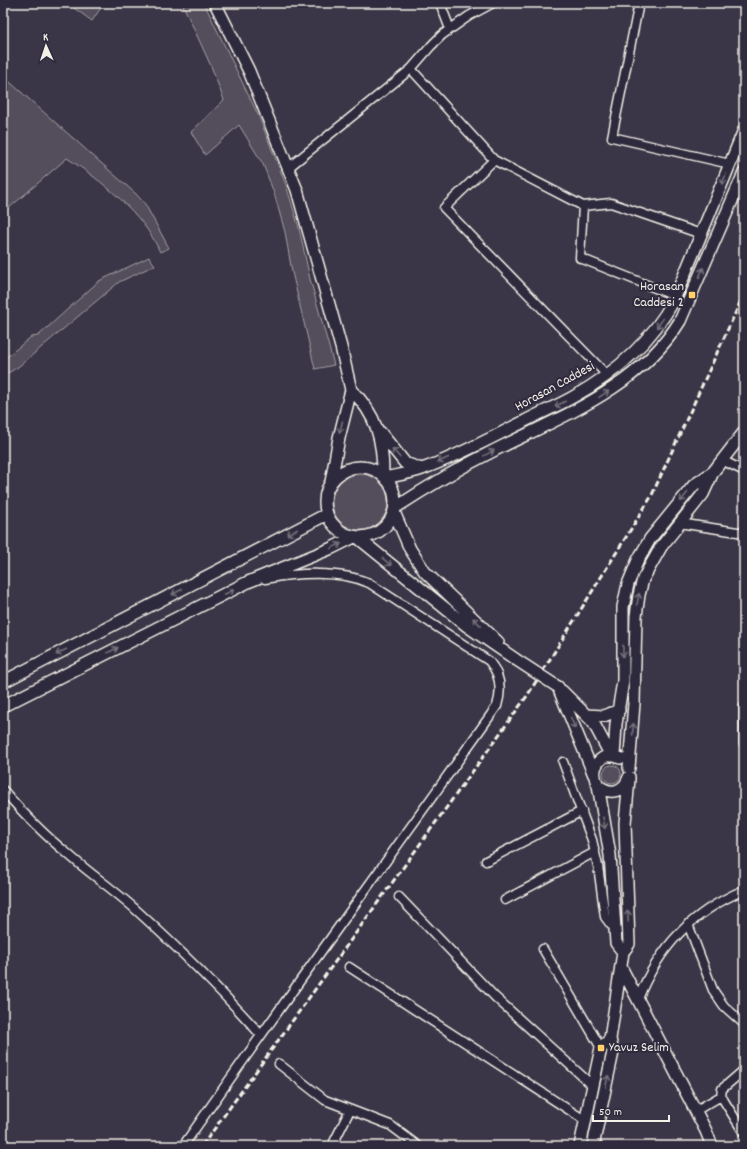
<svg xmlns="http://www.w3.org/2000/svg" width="747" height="1149" font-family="Dekko,sans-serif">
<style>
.green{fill:#534e5c;stroke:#a4a0a2}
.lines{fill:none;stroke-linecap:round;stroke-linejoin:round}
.street-casing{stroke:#f4f1e8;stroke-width:11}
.secondary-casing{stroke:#f4f1e8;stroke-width:14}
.street{stroke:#2f2a3d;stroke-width:8}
.secondary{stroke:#2f2a3d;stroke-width:11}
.rail{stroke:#f4f1e8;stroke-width:3;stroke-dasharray:6 3;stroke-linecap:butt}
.secondary-bridge-casing{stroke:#f4f1e8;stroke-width:14;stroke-linecap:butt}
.secondary-bridge{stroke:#2f2a3d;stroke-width:11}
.oneway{stroke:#747079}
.poi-dot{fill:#ffd166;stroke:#2f2a3d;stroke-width:1.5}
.labels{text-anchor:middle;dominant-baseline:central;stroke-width:4;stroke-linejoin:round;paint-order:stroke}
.poi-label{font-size:14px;fill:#f4f1e8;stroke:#2f2a3d;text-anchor:end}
.street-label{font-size:14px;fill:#f4f1e8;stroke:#2f2a3d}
</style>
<rect width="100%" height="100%" fill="#3b3647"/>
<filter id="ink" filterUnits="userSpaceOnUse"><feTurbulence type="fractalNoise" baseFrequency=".025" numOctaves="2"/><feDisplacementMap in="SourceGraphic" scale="8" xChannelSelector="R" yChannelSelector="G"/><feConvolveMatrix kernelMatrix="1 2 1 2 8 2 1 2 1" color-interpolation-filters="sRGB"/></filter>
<g filter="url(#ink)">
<path class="green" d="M67,3H104L92,21Z
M182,3H204L259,117L286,185L299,228L310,279L334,365L315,369L292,272L285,232L274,193L263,164L239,125L205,155L191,132L224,100L211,66Z
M3,76L136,194L145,204L169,248L160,252C143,213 102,181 67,158L9,208L3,204Z
M149,257L155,265L119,282L18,367L3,376V360L31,337L38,336L99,281Z
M332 502a28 28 0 1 1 56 0a28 28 0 1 1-56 0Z
M603 774a9 9 0 1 1 18 0a9 9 0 1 1-18 0Z"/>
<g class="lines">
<g class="street-casing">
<path id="street" d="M440,3L450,29
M639,3L612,137L730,164
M411,69L494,160L583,206L611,203L701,234
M494,160L444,208L607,375
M288,168L411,69L431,46L442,35L469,16L493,3
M583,206L580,258L675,296
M722,460L744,471
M679,523L744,533
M744,707V744
M563,762L592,840L598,866L605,917L611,925L615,927
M3,790C23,813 44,835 68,854C89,873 113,889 134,908C178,948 221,990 260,1034
M486,861L582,811
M399,897L495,997L593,1086
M505,900L595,852
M688,924L713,990L724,1006L744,1024
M543,949L601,1048
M349,967L586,1121
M638,999C659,947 692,912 744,890
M279,1064L325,1100L390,1125L418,1146
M721,1096L744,1133
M695,1111L721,1096L722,1089L744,1070
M183,1146C286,998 393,853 497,706C502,690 500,674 489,661L369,583C340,570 296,573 265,579
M332,1146L350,1110"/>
</g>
<g class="secondary-casing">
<path id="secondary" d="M215,3L249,71L297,190L341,347L351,390L339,438L331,482
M351,390C377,414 383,441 383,475
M380,432L405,463L421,469
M325 502a35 35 0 1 1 70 0a35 35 0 1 1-70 0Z
M386,478C398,475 410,473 422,469C456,457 491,438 523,422C540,413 557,406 573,397C614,374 651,342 674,300L744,130
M395,508C427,487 461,467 495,450C562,416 639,388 680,321L744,173
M394,512L410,549L425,572L498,642
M357,537L467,626L515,659
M3,682L327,514
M558,687L594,775
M562,691L593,722L611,756
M3,706L248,582L332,548L354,537
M586,715L604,716L619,710
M614,756L616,724L623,681V607L628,584L638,560L650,539L694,485L713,472
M620,758C602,749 588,768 598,785L610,855L616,943L623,952
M629,768L634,703L636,616L639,595L643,579L661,547L703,494L713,472L744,432
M598,785C609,795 624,793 629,777
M621,967L706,1131L712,1146
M580,1146L601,1048L610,1039
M593,1146L613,1052L610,1039L623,952L629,944L625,823L629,779"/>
</g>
<use href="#street" class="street"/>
<use href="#secondary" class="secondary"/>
<path class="rail" d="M202,1146L527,696L651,497L744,294"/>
<g class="secondary-bridge-casing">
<path id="secondary-bridge" d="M515,659L558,687"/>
</g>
<use href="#secondary-bridge" class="secondary-bridge"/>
</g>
<defs><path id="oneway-shaft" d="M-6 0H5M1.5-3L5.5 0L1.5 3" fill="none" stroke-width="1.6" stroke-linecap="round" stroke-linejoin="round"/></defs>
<g class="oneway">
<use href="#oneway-shaft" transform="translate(724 179) rotate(112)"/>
<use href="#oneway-shaft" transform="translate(701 273) rotate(-67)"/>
<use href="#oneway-shaft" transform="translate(660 323) rotate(125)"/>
<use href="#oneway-shaft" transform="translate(604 394) rotate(-34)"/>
<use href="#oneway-shaft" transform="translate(560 404) rotate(153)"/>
<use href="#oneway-shaft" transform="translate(341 427) rotate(104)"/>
<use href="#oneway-shaft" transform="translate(396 453) rotate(-131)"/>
<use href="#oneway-shaft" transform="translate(489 453) rotate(-29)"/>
<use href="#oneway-shaft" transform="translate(443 460) rotate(156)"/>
<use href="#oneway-shaft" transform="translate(684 497) rotate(129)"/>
<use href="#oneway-shaft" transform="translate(292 532) rotate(153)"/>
<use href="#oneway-shaft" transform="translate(336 546) rotate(-26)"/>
<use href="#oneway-shaft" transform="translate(387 562) rotate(39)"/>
<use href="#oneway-shaft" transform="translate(177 592) rotate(153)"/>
<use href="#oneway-shaft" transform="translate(229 592) rotate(-27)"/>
<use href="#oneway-shaft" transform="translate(638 599) rotate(-79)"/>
<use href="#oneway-shaft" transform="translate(477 622) rotate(-136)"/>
<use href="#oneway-shaft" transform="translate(113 650) rotate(-27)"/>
<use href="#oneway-shaft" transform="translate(623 651) rotate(90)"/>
<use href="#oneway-shaft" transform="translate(61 652) rotate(153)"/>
<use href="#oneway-shaft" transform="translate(573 723) rotate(68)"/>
<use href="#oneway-shaft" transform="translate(633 729) rotate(-86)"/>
<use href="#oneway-shaft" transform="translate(604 823) rotate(80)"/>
<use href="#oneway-shaft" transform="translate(628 916) rotate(-92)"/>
<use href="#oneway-shaft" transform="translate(607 1081) rotate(-78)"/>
</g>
</g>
<g class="poi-dot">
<rect x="688" y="291" width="8" height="8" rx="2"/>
<rect x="597" y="1044" width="8" height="8" rx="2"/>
</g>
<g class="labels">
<g class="poi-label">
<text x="684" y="287">Horasan<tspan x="684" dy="16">Caddesi 2</tspan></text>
<text x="609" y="1048" text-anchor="start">Yavuz Selim</text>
</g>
<g class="street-label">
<text transform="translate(555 387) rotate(-29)">Horasan Caddesi</text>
</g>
</g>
<rect width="747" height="1149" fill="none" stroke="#2f2a3d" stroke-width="16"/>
<rect x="8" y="8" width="731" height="1133" fill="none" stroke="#f4f1e8" stroke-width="1.5" filter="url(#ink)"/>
<g transform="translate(46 46) rotate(357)" stroke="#2f2a3d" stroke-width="3" paint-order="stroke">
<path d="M0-3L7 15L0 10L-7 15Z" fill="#f4f1e8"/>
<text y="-6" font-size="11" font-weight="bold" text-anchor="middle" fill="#f4f1e8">K</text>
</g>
<path d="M593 1115v6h76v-6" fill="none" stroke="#f4f1e8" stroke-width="2"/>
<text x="599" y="1115" font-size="12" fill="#f4f1e8" stroke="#2f2a3d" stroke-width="3" paint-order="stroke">50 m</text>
</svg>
